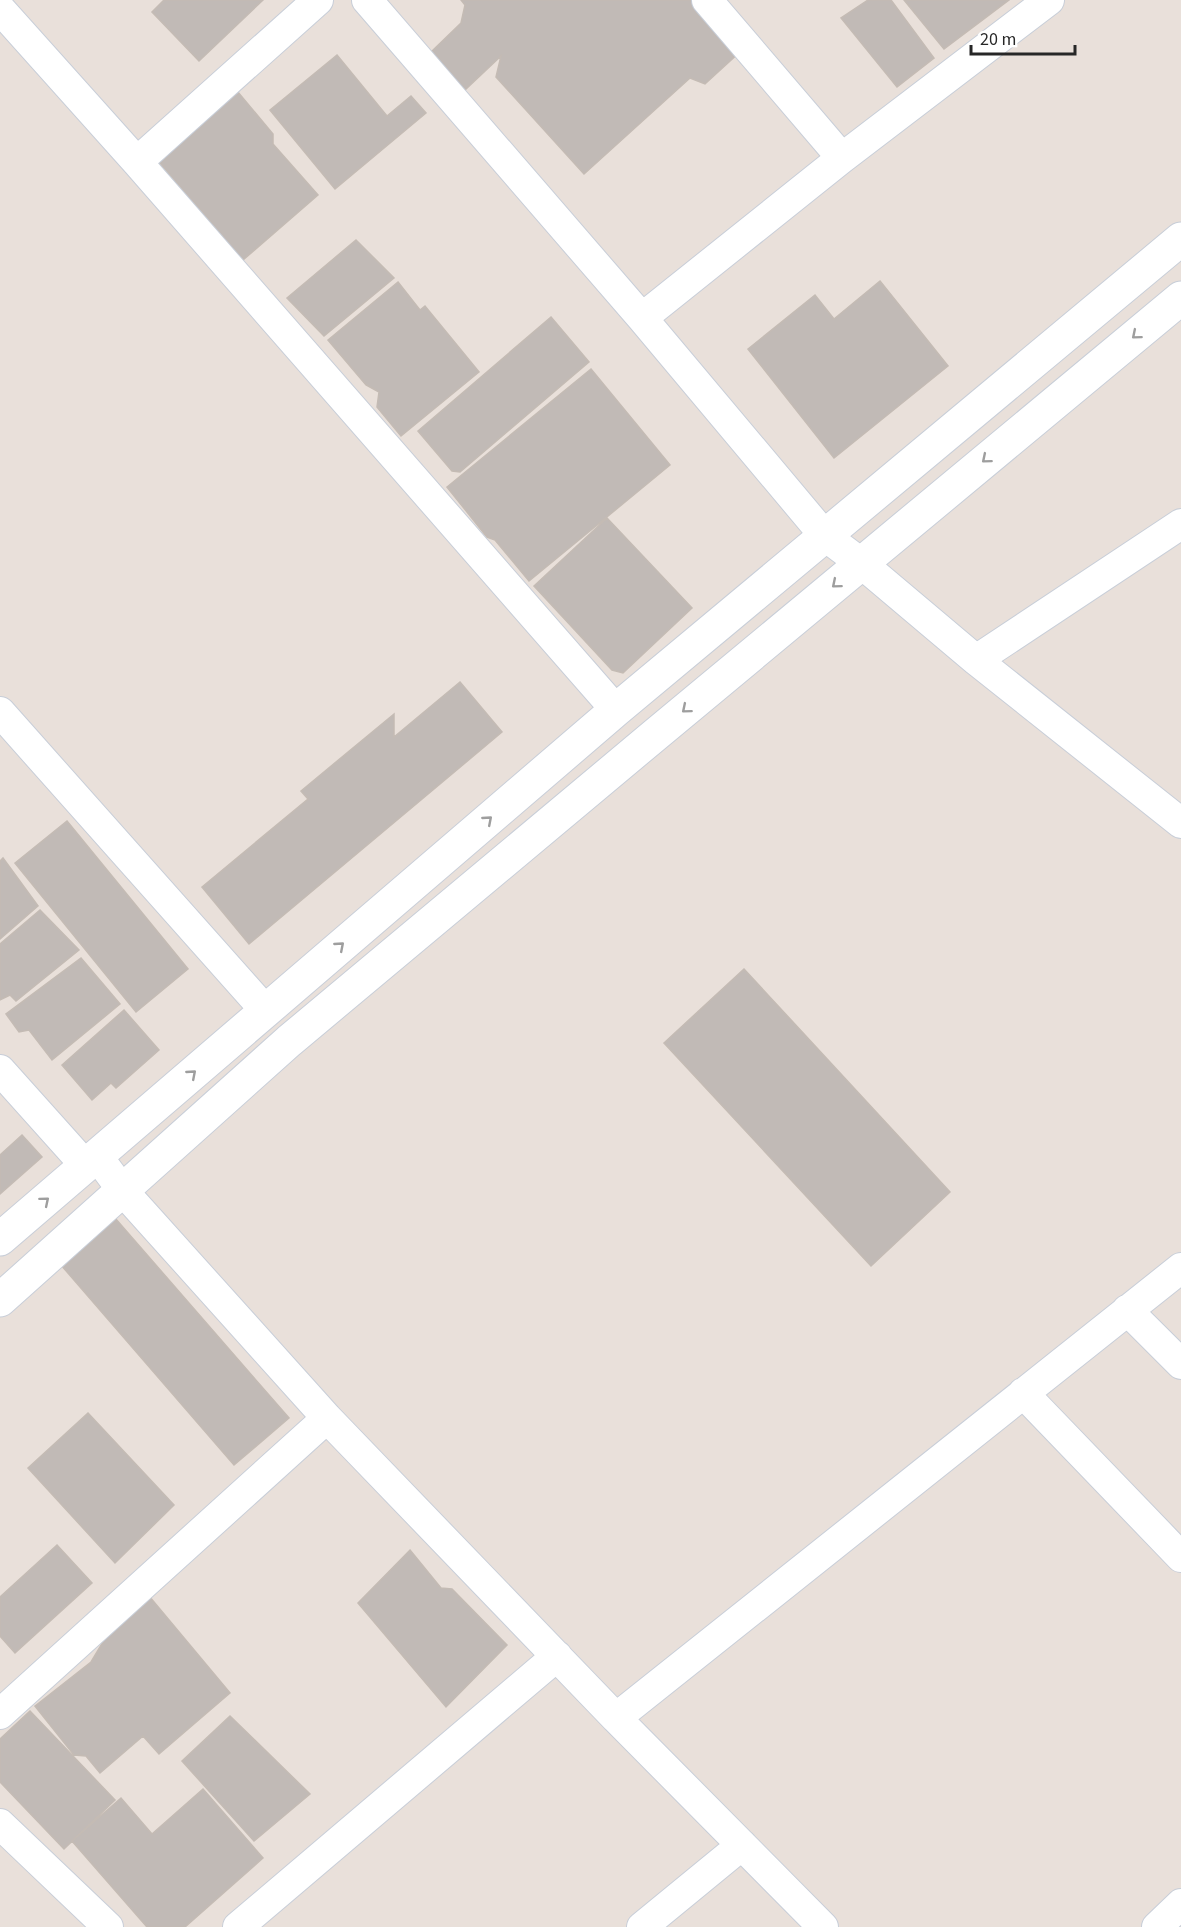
<svg xmlns="http://www.w3.org/2000/svg" width="1181" height="1927" font-family="'Source Sans 3',sans-serif">
<style>
.building{fill:#c1bab6;stroke:#c4bbb4;stroke-width:1.5}
.lines{fill:none;stroke-linecap:round;stroke-linejoin:round}
.minor-casing{stroke:#c8ced8;stroke-width:32}
.tertiary-casing{stroke:#c8ced8;stroke-width:35}
.minor{stroke:#fff;stroke-width:30}
.tertiary{stroke:#fff;stroke-width:33}
.oneway{stroke:#9e9e9e}
</style>
<rect width="100%" height="100%" fill="#e9e0da"/>
<path class="building" d="M164,0H263L199,61L152,12Z
M461,0H695L741,51L705,84L690,78L584,174L496,77L501,56L465,90L430,53L461,23L465,5Z
M868,0H891L934,58L897,87L841,18Z
M904,0H1009L944,49Z
M337,55L387,116L411,96L426,113L335,189L270,110Z
M232,85L273,134V144L318,195L243,260L152,154Z
M356,240L394,278L324,336L287,298Z
M880,281L948,366L834,458L748,349L815,295L834,319Z
M398,282L420,310L425,306L479,372L401,436L377,407L379,392L366,385L328,340Z
M551,317L589,362L460,472L452,471L418,431Z
M591,369L670,465L529,581L495,540L487,537L447,487Z
M607,518L692,608L623,673L612,670L534,586Z
M460,682L502,732L249,944L202,887L308,799L301,791L394,714V737Z
M67,821L188,969L136,1012L15,863Z
M3,858L38,906L0,939V861Z
M40,910L79,950L16,1001L10,995L0,1000V944Z
M81,958L120,1004L52,1060L29,1030L19,1032L6,1014Z
M744,969L950,1192L871,1266L664,1043Z
M124,1010L159,1050L116,1088L111,1083L92,1100L62,1065Z
M22,1135L42,1157L0,1194V1155Z
M115,1218L289,1418L234,1465L61,1265Z
M88,1413L174,1505L115,1563L28,1468Z
M57,1545L92,1583L15,1653L0,1636V1597Z
M410,1550L441,1588L452,1589L507,1645L446,1707L358,1603Z
M149,1596L230,1693L159,1754L143,1736L100,1773L86,1756L74,1755L35,1706L91,1662L112,1627Z
M30,1711L115,1800L64,1849L0,1782V1739Z
M230,1716L310,1794L254,1841L182,1761Z
M203,1789L263,1858L185,1927H147L72,1841L121,1798L152,1834Z"/>
<g class="lines">
<g class="minor-casing">
<path id="minor" d="M367,0L642,318L825,536L861,563L976,660L1181,823
M707,0L842,158L1049,0
M0,9L137,162L616,710
M137,162L318,0
M642,318L842,158
M976,660L1181,524
M0,712L265,1010
M0,1070L86,1166
M97,1156L123,1191L327,1418L616,1718L1181,1268
M1127,1310L1181,1364
M1023,1393L1181,1557
M0,1714L327,1418
M616,1718L823,1927
M0,1824L108,1927
M238,1927L557,1656
M642,1927L742,1845
M1157,1927L1181,1904"/>
</g>
<g class="tertiary-casing">
<path id="tertiary" d="M0,1239L616,710L1181,239
M0,1300L289,1041L655,735L1181,298"/>
</g>
<use href="#minor" class="minor"/>
<use href="#tertiary" class="tertiary"/>
</g>
<defs><path id="oneway-chevron" d="M-2-3.5L2.5 0L-2 3.5" fill="none" stroke-width="1.6" stroke-linecap="round" stroke-linejoin="round" transform="scale(1.5)"/></defs>
<g class="oneway">
<use href="#oneway-chevron" transform="translate(1136 335) rotate(140)"/>
<use href="#oneway-chevron" transform="translate(986 459) rotate(140)"/>
<use href="#oneway-chevron" transform="translate(836 584) rotate(140)"/>
<use href="#oneway-chevron" transform="translate(686 709) rotate(140)"/>
<use href="#oneway-chevron" transform="translate(488 820) rotate(-41)"/>
<use href="#oneway-chevron" transform="translate(340 946) rotate(-41)"/>
<use href="#oneway-chevron" transform="translate(192 1074) rotate(-41)"/>
<use href="#oneway-chevron" transform="translate(45 1201) rotate(-40)"/>
</g>
<path d="M971 45v9h104v-9" fill="none" stroke="#272727" stroke-width="3"/>
<text x="980" y="45" font-size="18" fill="#272727" stroke="#ffffff" stroke-width="4.5" paint-order="stroke">20 m</text>
</svg>
